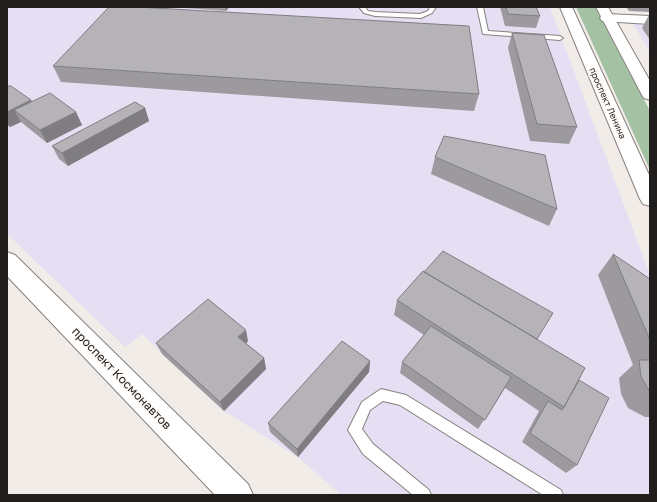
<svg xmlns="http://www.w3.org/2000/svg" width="657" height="502" font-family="'Golos Text',sans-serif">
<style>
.commercial{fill:#e6dff4}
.forest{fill:#a5c1a4}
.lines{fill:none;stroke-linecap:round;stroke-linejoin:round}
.service-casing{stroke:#86817e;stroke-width:2}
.tertiary-casing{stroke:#86817e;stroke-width:2}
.primary-casing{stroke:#86817e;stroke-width:2}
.service{fill:#fff;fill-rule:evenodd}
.tertiary{fill:#fff;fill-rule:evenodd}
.primary{fill:#fff;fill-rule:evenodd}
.wall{fill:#9c9a9e}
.shaded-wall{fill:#7f7d81}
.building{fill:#b5b3b8;stroke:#7f7d81}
.labels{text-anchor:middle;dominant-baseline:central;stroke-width:3.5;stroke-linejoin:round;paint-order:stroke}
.far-street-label{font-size:9px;fill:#201e1d;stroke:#fef9f5}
.near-street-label{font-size:12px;fill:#201e1d;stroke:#fef9f5}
</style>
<rect width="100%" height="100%" fill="#f1ece8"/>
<path class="commercial" d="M7,7H550L650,275V495H341L298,457L224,411L142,334L125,347L7,234Z
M633,24L650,25V52Z"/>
<path class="forest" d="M576,7H595L650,111V170Z"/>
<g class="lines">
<g class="service-casing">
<path id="service" d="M359,7H365L368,11L375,12L420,14L428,11L430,7H436L432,13L421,18L375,16L364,13Z
M477,7H483L488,31L560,36L563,38L560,40L483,34Z
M381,389L406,395L561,490L563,495H543L400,405L383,401L370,410L362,429L373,444L429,490L431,495H413L363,454L348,430L362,402Z"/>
</g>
<g class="tertiary-casing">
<path id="tertiary" d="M607,14L650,16V24L602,21L600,18L602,15Z
M7,252L15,255L248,484L253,495H215L7,276Z"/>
</g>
<g class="primary-casing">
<path id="primary" d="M560,7H572L650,177V206L643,204L640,199Z
M596,7H608L650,81V100L644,98L642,95Z"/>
</g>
<use href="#service" class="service"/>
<use href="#tertiary" class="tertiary"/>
<use href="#primary" class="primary"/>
</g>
<path class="wall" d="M173,7H229L226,11Z
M500,7H536L540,16L536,28L505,26Z
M626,7H650V12L629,11Z
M650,13V40L642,28Z
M512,33L577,127L569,144L530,141L508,48Z
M53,66L479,94L474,111L61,82Z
M7,86L32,101L76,112L82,125L47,143L21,122L10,127L7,125Z
M145,108L149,121L68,166L59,159L52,146Z
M435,157L557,209L549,226L431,174Z
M613,254L650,279V417H645L628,408L621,394L619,378L633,365L598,275Z
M397,300L537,339L579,380L577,465L566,473L522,442L539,411L505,388L478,429L400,373L402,362L424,335L394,315Z
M248,341L246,344L264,358L266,369L224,411L162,354L156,343Z
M370,361L369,372L298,457L270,432L268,423Z"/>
<path class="shaded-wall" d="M226,7H229L226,11Z
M31,100L38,113L14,110L21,122L10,127L7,122V112Z
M145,108L149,121L68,166L62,153Z
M76,112L82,125L47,143L40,130Z
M246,330L248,341L241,348L238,337Z
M264,358L266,369L224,411L220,402Z
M370,361L369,372L298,457L297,449Z"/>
<path class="building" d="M109,7H137L469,26L479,94L53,66Z
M506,7H536L540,16L508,14Z
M512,33L544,35L577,127L537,124Z
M7,86H11L31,100L7,112Z
M50,93L76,112L40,130L14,110Z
M135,102L145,108L62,153L52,146Z
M444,136L545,155L557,209L435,157Z
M443,251L553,313L537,339L424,272Z
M613,254L650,279V340Z
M423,271L585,368L564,407L397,300Z
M208,299L246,330L238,337L264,358L220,402L156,343Z
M431,326L511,377L485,420L402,362Z
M342,341L370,361L297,449L268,423Z
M639,360H650V392L641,377Z
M579,380L609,398L577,465L530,433L548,401L562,410L564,407Z"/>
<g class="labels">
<g class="far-street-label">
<text transform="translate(608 103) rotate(66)">проспект Ленина</text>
</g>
<g class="near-street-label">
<text transform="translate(122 378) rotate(46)">проспект Космонавтов</text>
</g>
</g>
<rect width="657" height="502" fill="none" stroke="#201e1d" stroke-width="16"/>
</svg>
